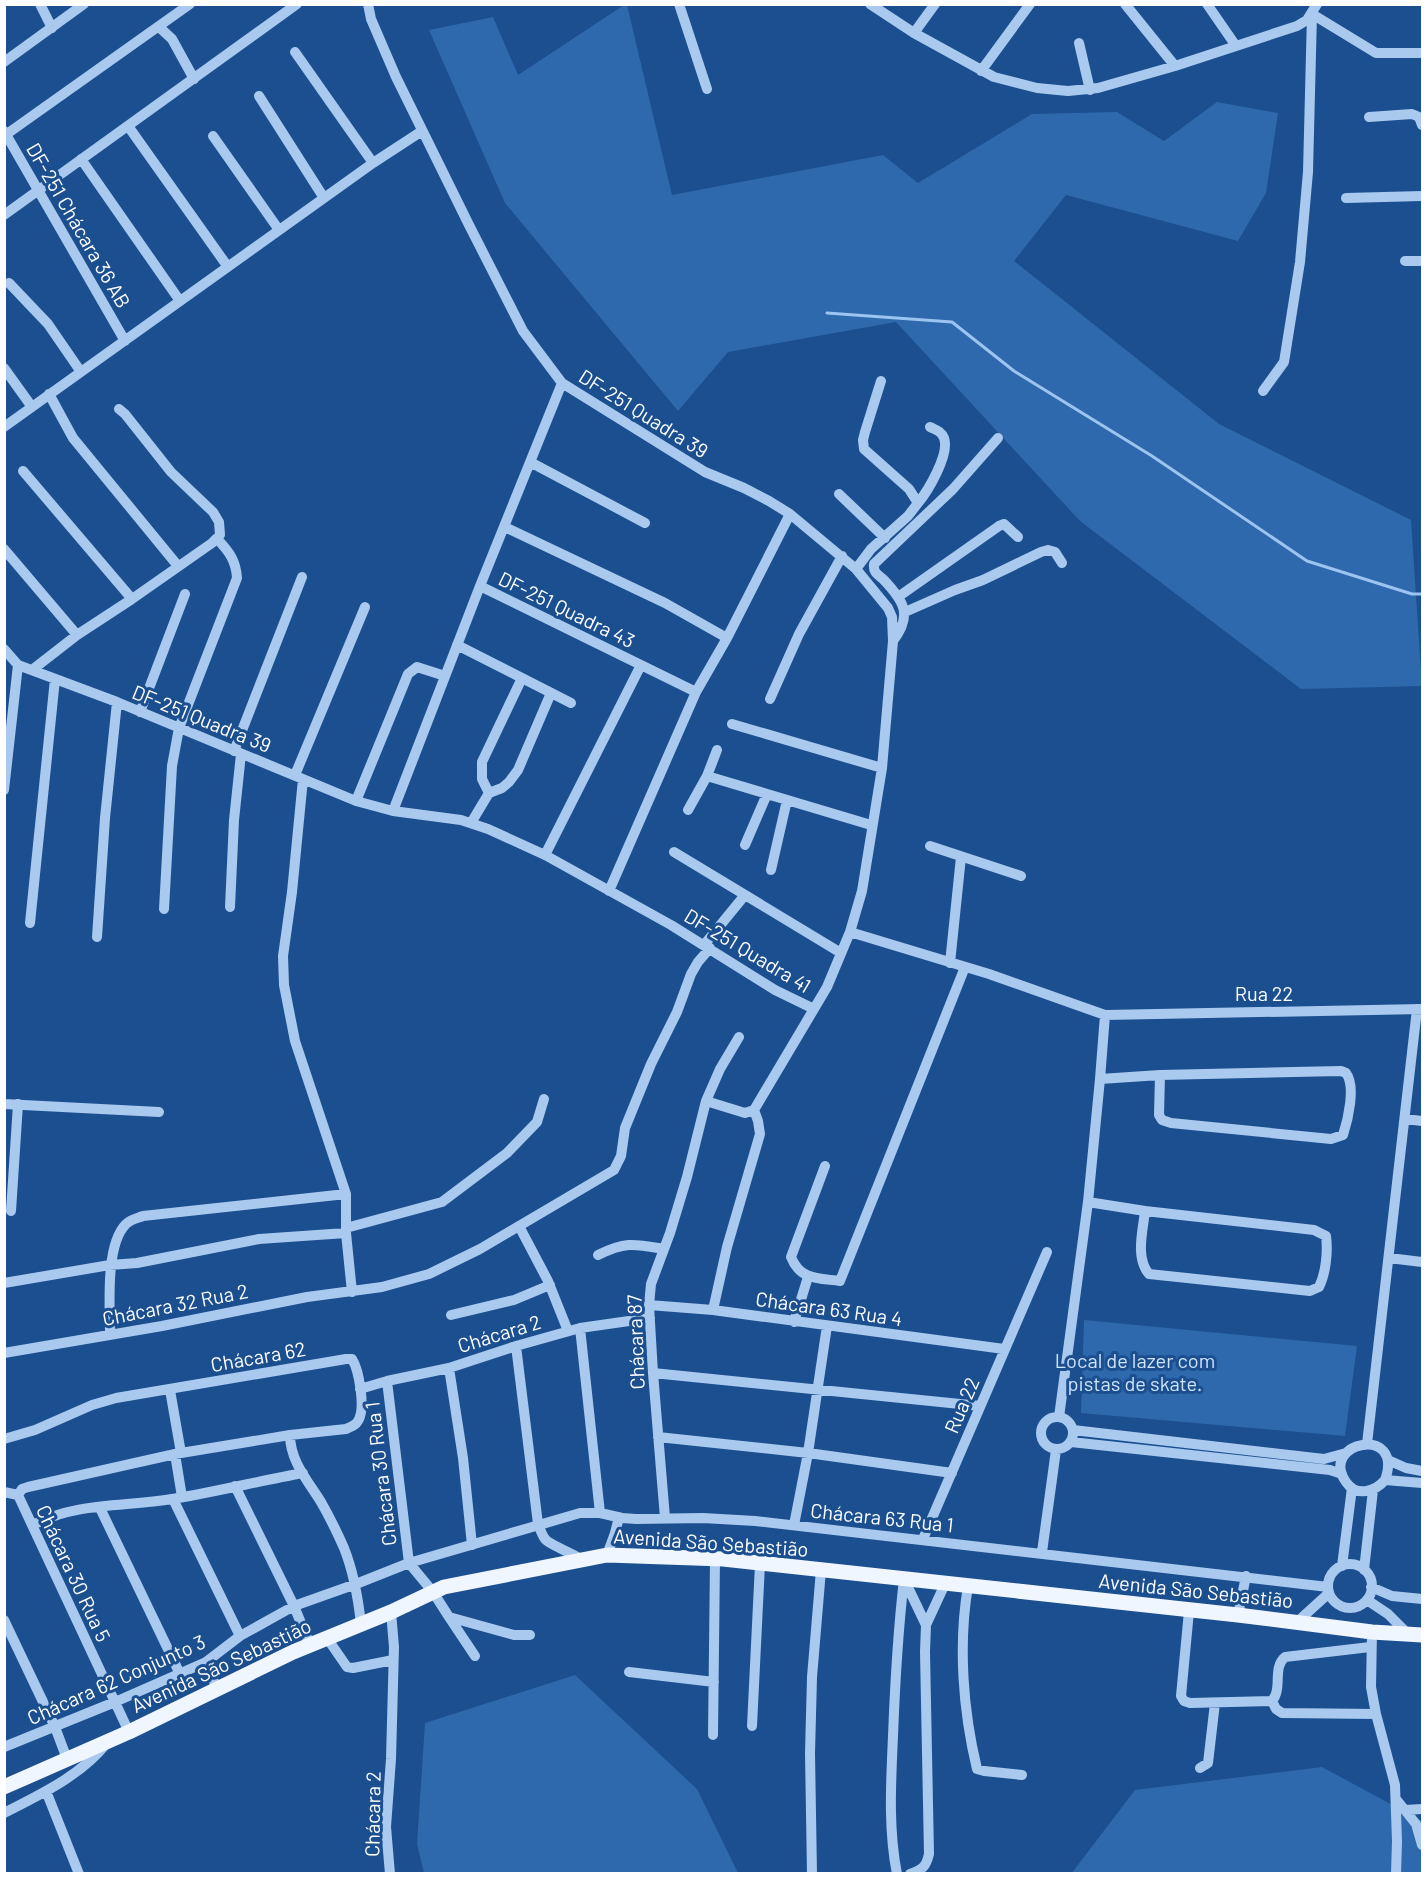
<svg xmlns="http://www.w3.org/2000/svg" width="1427" height="1878" font-family="Barlow,sans-serif">
<style>
.green{fill:#2e69ad}
.lines{fill:none;stroke-linecap:round;stroke-linejoin:round}
.stream{stroke:#9cc4f0;stroke-width:3}
.minor{stroke:#a9c9ee;stroke-width:10}
.major{stroke:#f0f6ff;stroke-width:15}
.labels{text-anchor:middle;dominant-baseline:central;stroke-width:6;stroke-linejoin:round;paint-order:stroke}
.street-label{font-size:20px;fill:#fff;stroke:#1b4f8f}
.park-label{font-size:20px;fill:#cfe3fa;stroke:#1b4f8f}
</style>
<rect width="100%" height="100%" fill="#1b4f8f"/>
<path class="green" d="M624,5H627L672,195L883,155L918,183L1032,114L1117,112L1164,141L1217,102L1278,113L1266,193L1238,241L1066,195L1014,261L1219,424L1411,520L1422,686L1301,689L1080,521L896,322L728,352L678,411L505,203L429,30L493,17L518,75Z
M1084,1320L1357,1346L1345,1436L1081,1413Z
M575,1675L697,1789L738,1873H424L417,1844L425,1723Z
M1322,1767L1422,1821V1873L1071,1874L1135,1790Z"/>
<g class="lines">
<path class="stream" d="M827,313L952,322L1014,371L1152,456L1307,561L1412,594H1422"/>
<path class="minor" d="M40,4L52,28
M368,4L371,19L396,77L469,225L523,331L562,383L705,472L744,488L769,501L790,514L856,569L888,608L892,617L893,641L882,768L862,891L850,932L827,987L754,1110
M679,4L707,89
M870,4L914,33L994,77L1037,88L1068,91L1098,88L1175,66L1297,26L1307,20L1317,4
M1125,4L1175,66
M1207,4L1236,46
M159,27L172,39L194,79
M914,33L935,4
M1079,43L1090,90
M295,52L373,163
M4,62L84,4
M981,71L1030,4
M259,96L324,198
M1369,117L1412,114L1419,117L1422,125
M128,126L228,267
M4,131L125,341
M4,136L190,4
M213,136L279,230
M81,159L180,301
M1346,198L1422,196
M4,215L297,4
M1405,261H1422
M9,283L48,324L81,372
M4,368L32,407
M1263,391L1284,362L1300,262L1308,172L1312,14L1376,53H1422
M49,394L73,438L178,566
M4,427L373,163L422,131
M530,462L645,523
M23,471L132,599
M839,494L885,538
M918,503C928,491 950,454 944,438C941,431 936,430 930,427
M505,527L665,603L727,638
M4,549L77,635
M856,569L871,549L908,516L918,503L909,489L864,449L863,440L865,432L881,381
M480,586L696,692
M898,597L999,526L1004,524L1018,537
M905,612L955,590L983,580L1041,552L1048,550L1055,552L1062,563
M893,641C913,615 904,601 883,579C877,574 873,572 874,564L953,489L998,438
M457,645L571,703
M4,649L18,665L117,702L356,801L393,811L461,820L488,829L545,855L671,925L775,990L814,1009
M32,670L77,635L132,599L212,543L220,535L219,522L213,512L171,472L125,414L119,409
M770,699L799,634L842,556
M140,712L185,594
M732,724L882,768
M234,751L302,577
M295,775L365,607
M707,776L871,825
M303,779L292,892L283,956L284,985L295,1041L346,1194V1233L352,1292
M4,790L18,665
M489,793L482,779V762L522,678
M356,801L408,674L417,667L445,676
M688,810L707,776L717,750
M393,811L480,586L562,383
M471,823L489,793L502,788L509,782L518,770L551,693
M745,845L767,794
M930,846L1021,876
M674,852L841,953
M545,855L641,665
M771,870L787,800
M609,891L696,692L727,638L790,514
M230,907L234,820L241,754
M164,909L172,766L179,728L237,578C236,561 229,551 217,539
M30,923L55,679
M850,932L989,974L1105,1015L1422,1009
M97,937L105,818L117,702
M704,945L745,895
M950,963L961,857
M1341,1071L1346,1073C1356,1086 1348,1120 1343,1135L1331,1139L1171,1123L1162,1120L1159,1115L1160,1075Z
M1100,1079L1105,1015
M706,1101L745,1113L754,1110L758,1121L760,1134L727,1247L713,1310
M4,1104L159,1112
M1405,1119L1422,1121
M825,1166L791,1257C800,1280 818,1278 840,1281L965,967
M1088,1202L1145,1211
M11,1211L18,1104
M1145,1211L1314,1230L1326,1236C1328,1251 1326,1273 1319,1287L1310,1291L1149,1274C1135,1258 1143,1230 1145,1211Z
M519,1226L548,1281L568,1331
M346,1228L442,1202L507,1153L537,1122L544,1099
M598,1255C626,1241 635,1244 664,1249
M1389,1258L1422,1262
M4,1283L110,1265L137,1263L259,1239L346,1233
M649,1305L713,1310L1004,1349
M451,1315L514,1300L550,1285
M794,1322L808,1277
M580,1328L600,1513
M110,1335C110,1306 105,1245 126,1224C131,1219 138,1218 143,1216L346,1194
M516,1346L538,1524C540,1529 542,1535 545,1539C550,1545 572,1553 581,1559
M4,1353L162,1326L307,1297L382,1287L429,1274L480,1249L614,1170L621,1156L625,1128L651,1064L677,1012L691,974L698,962L710,948
M449,1368L463,1458L472,1545
M653,1373L980,1406
M387,1381L409,1563
M360,1389L387,1381L449,1368L516,1346L580,1328L650,1318
M170,1390L181,1453
M1041 1433a16 16 0 1 1 32 0a16 16 0 1 1-32 0Z
M1059,1417L1088,1202L1100,1079L1160,1075
M1073,1430L1324,1459L1346,1453
M290,1435C290,1461 308,1481 321,1502C329,1516 337,1532 344,1548C354,1573 358,1597 361,1624
M658,1437L808,1453L952,1473
M4,1439L35,1430L92,1405L116,1398L346,1359H352C359,1370 366,1409 358,1421C356,1425 351,1427 346,1429L290,1435L175,1454L28,1487L22,1489L18,1495
M1071,1442L1330,1470L1342,1474
M1367,1444L1417,1009
M175,1454L182,1497
M1388,1460L1406,1468L1422,1471
M1385,1480C1405,1424 1318,1442 1346,1482C1356,1497 1375,1492 1385,1480L1422,1483
M235,1486L294,1606L310,1645
M4,1492L18,1495
M18,1495L129,1732
M173,1499L240,1636
M100,1508L180,1674
M665,1518L653,1373L649,1305L651,1284L670,1233L687,1177L706,1101L720,1069L739,1037
M33,1525C76,1502 125,1507 172,1499C215,1492 259,1481 303,1473
M794,1525L808,1453L827,1326
M923,1539L1047,1252
M1042,1552L1056,1450
M607,1555L615,1533L619,1517
M409,1563L433,1592L449,1617L514,1635H530
M1328 1586a22 22 0 1 1 44 0a22 22 0 1 1-44 0Z
M1342,1566L1352,1488
M1364,1570L1373,1490
M904,1579L926,1625
M968,1586C958,1645 963,1711 977,1769L984,1771L1022,1775
M1371,1587L1392,1596L1422,1599
M1367,1600L1388,1614L1408,1634
M1189,1611L1181,1696L1184,1701L1190,1703L1272,1701C1283,1688 1272,1668 1285,1657L1370,1647
M1238,1615L1246,1576
M449,1617L475,1656
M4,1620L55,1727L67,1759
M1296,1623L1329,1593
M1372,1632L1371,1687L1376,1714L1395,1785L1397,1841L1396,1874
M327,1638L347,1667L353,1668L393,1660
M206,1662L217,1689
M629,1672L714,1682
M1272,1701L1276,1709L1282,1713L1376,1714
M752,1726L760,1564
M713,1735L715,1559
M4,1747L115,1702L206,1662L240,1636L294,1606L356,1584L409,1563L580,1513H600L622,1518L636,1519L703,1518L755,1521L1328,1587
M1200,1768L1208,1763L1215,1703
M46,1791L79,1874
M1396,1799L1416,1824L1422,1845
M1405,1810L1422,1809
M4,1813C41,1794 80,1776 106,1744
M390,1874L386,1827L391,1759L394,1647L391,1612
M812,1874L810,1753L812,1677L821,1570
M897,1874C888,1828 891,1782 893,1736C895,1683 898,1631 904,1579
M910,1874C923,1869 926,1867 929,1854L925,1652L926,1625L945,1584"/>
<path class="major" d="M4,1787L129,1732L293,1652L391,1612L444,1587L607,1555L723,1559L1238,1615L1372,1632L1422,1635"/>
</g>
<g class="labels">
<g class="street-label">
<text transform="translate(79 225) rotate(60)">DF-251 Chácara 36 AB</text>
<text transform="translate(644 413) rotate(32)">DF-251 Quadra 39</text>
<text transform="translate(567 609) rotate(26)">DF-251 Quadra 43</text>
<text transform="translate(202 718) rotate(22)">DF-251 Quadra 39</text>
<text transform="translate(748 950) rotate(31)">DF-251 Quadra 41</text>
<text x="1264" y="993">Rua 22</text>
<text transform="translate(175 1304) rotate(-11)">Chácara 32 Rua 2</text>
<text transform="translate(829 1308) rotate(8)">Chácara 63 Rua 4</text>
<text transform="translate(499 1333) rotate(-17)">Chácara 2</text>
<text transform="translate(635 1342) rotate(-92)">Chácara 87</text>
<text transform="translate(258 1356) rotate(-10)">Chácara 62</text>
<text transform="translate(961 1405) rotate(-67)">Rua 22</text>
<text transform="translate(380 1474) rotate(-97)">Chácara 30 Rua 1</text>
<text transform="translate(882 1517) rotate(6)">Chácara 63 Rua 1</text>
<text transform="translate(711 1542) rotate(4)">Avenida São Sebastião</text>
<text transform="translate(74 1573) rotate(65)">Chácara 30 Rua 5</text>
<text transform="translate(1196 1590) rotate(6)">Avenida São Sebastião</text>
<text transform="translate(221 1665) rotate(-25)">Avenida São Sebastião</text>
<text transform="translate(116 1679) rotate(-24)">Chácara 62 Conjunto 3</text>
<text transform="translate(372 1814) rotate(-89)">Chácara 2</text>
</g>
<g class="park-label">
<text x="1135" y="1360">Local de lazer com<tspan x="1135" dy="23">pistas de skate.</tspan></text>
</g>
</g>
<rect width="1427" height="1878" fill="none" stroke="#ffffff" stroke-width="12"/>
</svg>
